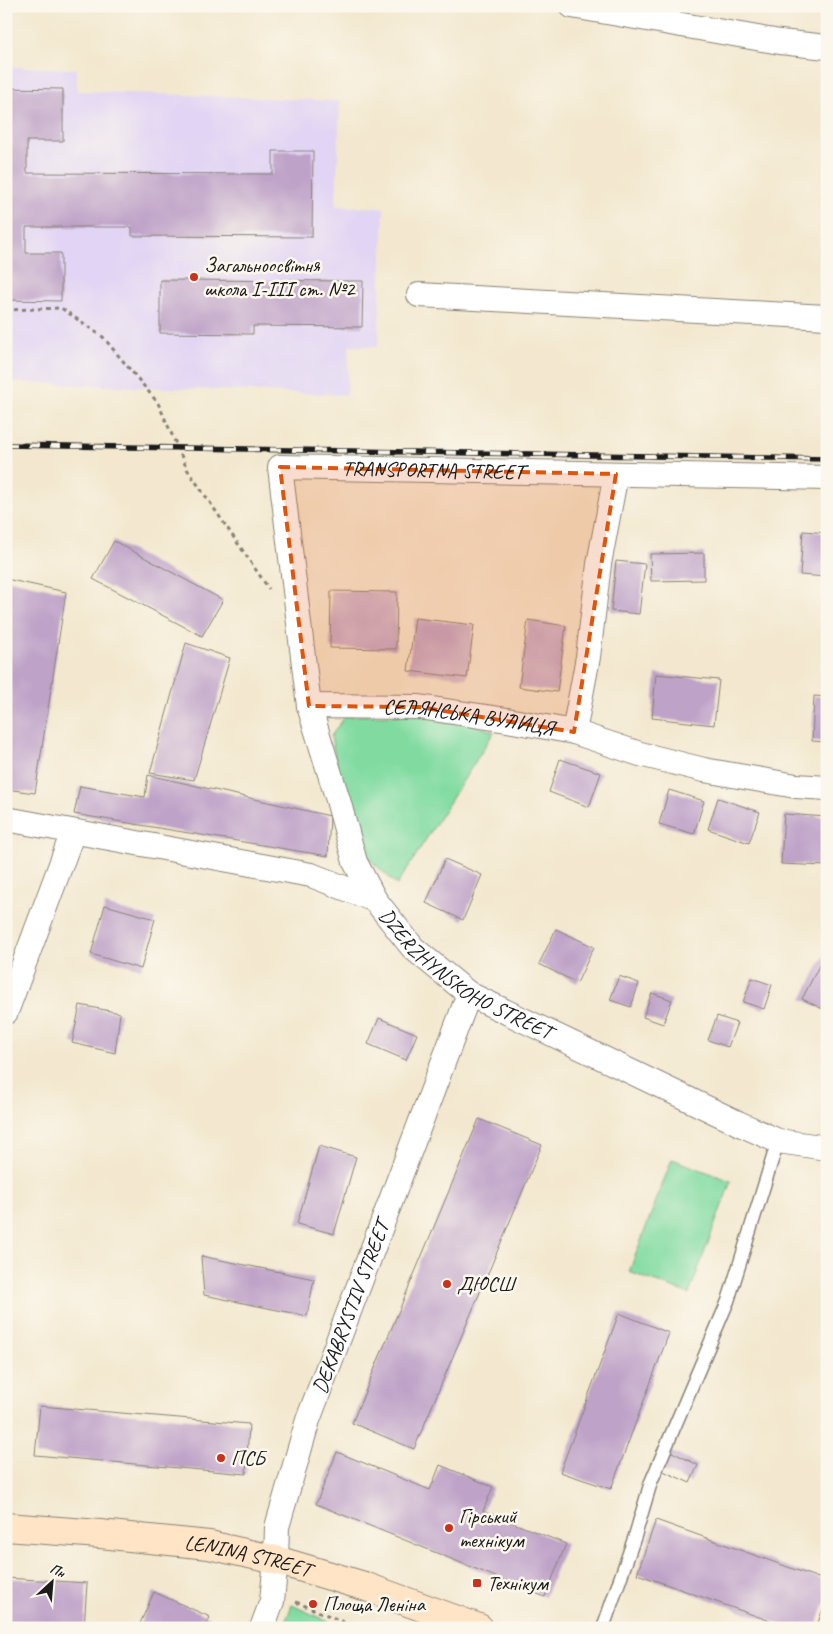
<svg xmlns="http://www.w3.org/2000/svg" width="833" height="1634" font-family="Caveat,sans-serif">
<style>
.built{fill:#e1d4f4}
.green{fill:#81dba1;stroke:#4e7c5e}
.building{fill:#bea2c8}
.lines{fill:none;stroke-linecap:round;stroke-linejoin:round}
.service-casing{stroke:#888276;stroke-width:15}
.minor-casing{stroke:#888276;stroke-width:26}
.secondary-casing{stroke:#888276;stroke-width:30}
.path{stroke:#888276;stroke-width:3;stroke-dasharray:4 4;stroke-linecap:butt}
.service{stroke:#fff;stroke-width:12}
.minor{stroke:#fff;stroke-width:24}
.secondary{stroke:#ffe4c6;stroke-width:28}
.rail-casing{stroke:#1c1c1c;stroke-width:5.5}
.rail{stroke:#fbf7ec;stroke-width:4;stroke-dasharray:11;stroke-linecap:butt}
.marked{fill:#de560d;fill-opacity:0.2;stroke:#de560d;stroke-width:4;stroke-dasharray:10 6;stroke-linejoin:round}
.poi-dot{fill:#c8321e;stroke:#fbf7ec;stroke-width:2}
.labels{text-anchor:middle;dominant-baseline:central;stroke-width:5;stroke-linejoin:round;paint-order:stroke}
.poi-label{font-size:21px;fill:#1c1c1c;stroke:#fbf7ec;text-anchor:start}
.street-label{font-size:21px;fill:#1c1c1c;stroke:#fbf7ec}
</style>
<rect width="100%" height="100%" fill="#fbf7ec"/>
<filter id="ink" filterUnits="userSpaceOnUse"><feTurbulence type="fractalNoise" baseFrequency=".02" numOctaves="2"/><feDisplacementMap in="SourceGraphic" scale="10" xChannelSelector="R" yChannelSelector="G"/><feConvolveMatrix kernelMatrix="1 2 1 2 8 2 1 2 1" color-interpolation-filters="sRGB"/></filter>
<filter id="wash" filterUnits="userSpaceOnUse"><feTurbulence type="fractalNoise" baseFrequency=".0096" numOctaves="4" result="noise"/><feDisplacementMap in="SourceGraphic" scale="20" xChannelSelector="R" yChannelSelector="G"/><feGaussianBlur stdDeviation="1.12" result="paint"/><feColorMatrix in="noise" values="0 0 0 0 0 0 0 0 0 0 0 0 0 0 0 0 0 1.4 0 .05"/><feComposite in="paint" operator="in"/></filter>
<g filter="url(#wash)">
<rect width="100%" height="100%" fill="#f3e8cf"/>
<path class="built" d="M6,67L77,69V91L340,101L336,206L384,208L378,347L349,346L347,395L6,382Z"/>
<path class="green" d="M415,715L465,721L494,732L397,885L362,852L339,778L331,736L345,716Z
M672,1159L731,1181L689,1294L629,1272Z
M292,1605L342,1628H283Z"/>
<g id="blocks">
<path class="building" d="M6,88L63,89V141H27V173L273,174V151H313L312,237L132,236V227H26V253H61V301L6,300Z
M160,280L363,281L362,327L253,326V334L160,333Z
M803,531L827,533V577L800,575Z
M114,541L223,600L202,636L93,579Z
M704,553V580L651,581L650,554Z
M616,561L645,564L639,614L611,611Z
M6,579L66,592L35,793L6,789Z
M331,591L397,592L396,649L330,648Z
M415,618L474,625L467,678L408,671Z
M528,620L566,626L557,692L519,687Z
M186,643L230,658L194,780L150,773Z
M656,674L719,680L714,725L652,718Z
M814,696L827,697V742L812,741Z
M560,759L601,773L589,807L549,792Z
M148,775L330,816L328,856L74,814L80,786L145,797Z
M669,790L704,801L694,834L659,824Z
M718,798L760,812L749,843L708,829Z
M784,814L827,817V866L781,864Z
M445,859L482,875L463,920L426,903Z
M105,905L155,919L141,969L91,954Z
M556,929L594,947L577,983L539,964Z
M825,954L827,955V1011L802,999Z
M619,976L639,983L631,1007L610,1000Z
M752,978L772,985L764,1009L743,1002Z
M652,993L672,1000L663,1024L643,1017Z
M80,1005L120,1013L115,1053L72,1043Z
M717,1016L737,1023L728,1047L708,1040Z
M379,1018L417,1034L406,1060L368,1044Z
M479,1119L542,1145L414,1449L352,1423Z
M319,1146L356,1157L334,1234L297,1224Z
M201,1256L314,1279L307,1316L204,1295Z
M619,1313L669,1333L611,1489L560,1472Z
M40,1406L249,1424L246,1474L35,1455Z
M670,1451L698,1465L690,1483L661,1470Z
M337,1452L430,1490L440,1465L493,1487L483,1511L566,1544L545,1597L316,1504Z
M656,1520L827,1581V1598L816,1628H790L637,1574Z
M6,1578L87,1583L84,1628H6Z
M154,1592L210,1617L205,1628H138Z"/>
</g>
</g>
<g filter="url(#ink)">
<use href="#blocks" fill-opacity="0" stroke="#888276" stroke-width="1"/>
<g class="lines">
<g class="service-casing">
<path id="service" d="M603,1628L635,1536L651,1482L728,1301L778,1141"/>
</g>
<g class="minor-casing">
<g id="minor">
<path d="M572,6L780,42L827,47"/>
<path d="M419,295L827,317"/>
<path id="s1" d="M309,706L280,467L827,478"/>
<path d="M574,732L588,657L599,564L616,474"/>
<path id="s2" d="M6,819L311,875L375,900L413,948L469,994L738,1123L778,1141L827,1148"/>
<path id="s3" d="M375,900L355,862L338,800L309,706L419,707L507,720L574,732L640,754L704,770L796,786L827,788"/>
<path d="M6,1012L73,832"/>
<path id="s4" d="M262,1628L272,1601L276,1560L277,1527L308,1420L469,994"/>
</g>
</g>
<g class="secondary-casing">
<g id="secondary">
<path id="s5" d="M6,1527L100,1534L209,1545L276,1560L364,1586L479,1628"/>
</g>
</g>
<path class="path" d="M6,310L61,308L103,337L158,403L187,469L269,589
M296,1602L358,1628"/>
<use href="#service" class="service"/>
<use href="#minor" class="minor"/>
<use href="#secondary" class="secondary"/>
<g class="rail-casing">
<path id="rail" d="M6,445L827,459"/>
</g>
<use href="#rail" class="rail"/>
</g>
</g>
<path class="marked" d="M280,467L616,474L574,732L419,707L309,706Z"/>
<g class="poi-dot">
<circle cx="194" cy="277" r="5"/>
<circle cx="447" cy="1284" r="5"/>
<circle cx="221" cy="1458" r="5"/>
<circle cx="449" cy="1528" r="5"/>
<rect x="472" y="1578" width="10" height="10" rx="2.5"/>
<circle cx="313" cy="1604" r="5"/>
</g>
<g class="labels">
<g class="poi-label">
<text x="204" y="265">Загальноосвітня<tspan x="204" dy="24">школа І-ІІІ ст. №2</tspan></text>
<text x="457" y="1284">ДЮСШ</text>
<text x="231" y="1458">ПСБ</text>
<text x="459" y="1516">Гірський<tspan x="459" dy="24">технікум</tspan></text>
<text x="487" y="1583">Технікум</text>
<text x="323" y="1604">Площа Леніна</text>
</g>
<g class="street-label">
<text stroke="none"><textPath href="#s1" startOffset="394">TRANSPORTNA STREET</textPath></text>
<text stroke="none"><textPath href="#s3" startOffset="366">СЕЛЯНСЬКА ВУЛИЦЯ</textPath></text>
<text stroke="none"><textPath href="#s2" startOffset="498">DZERZHYNSKOHO STREET</textPath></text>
<text stroke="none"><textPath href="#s4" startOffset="335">DEKABRYSTIV STREET</textPath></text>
<text stroke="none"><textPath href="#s5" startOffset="244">LENINA STREET</textPath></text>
</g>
</g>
<rect width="833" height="1634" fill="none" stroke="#fbf7ec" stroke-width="25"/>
<g transform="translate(52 1582) rotate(26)" stroke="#fbf7ec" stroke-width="4" paint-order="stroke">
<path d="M0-4L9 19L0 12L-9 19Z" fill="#1c1c1c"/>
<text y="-8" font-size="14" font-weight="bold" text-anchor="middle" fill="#1c1c1c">Пн</text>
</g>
</svg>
